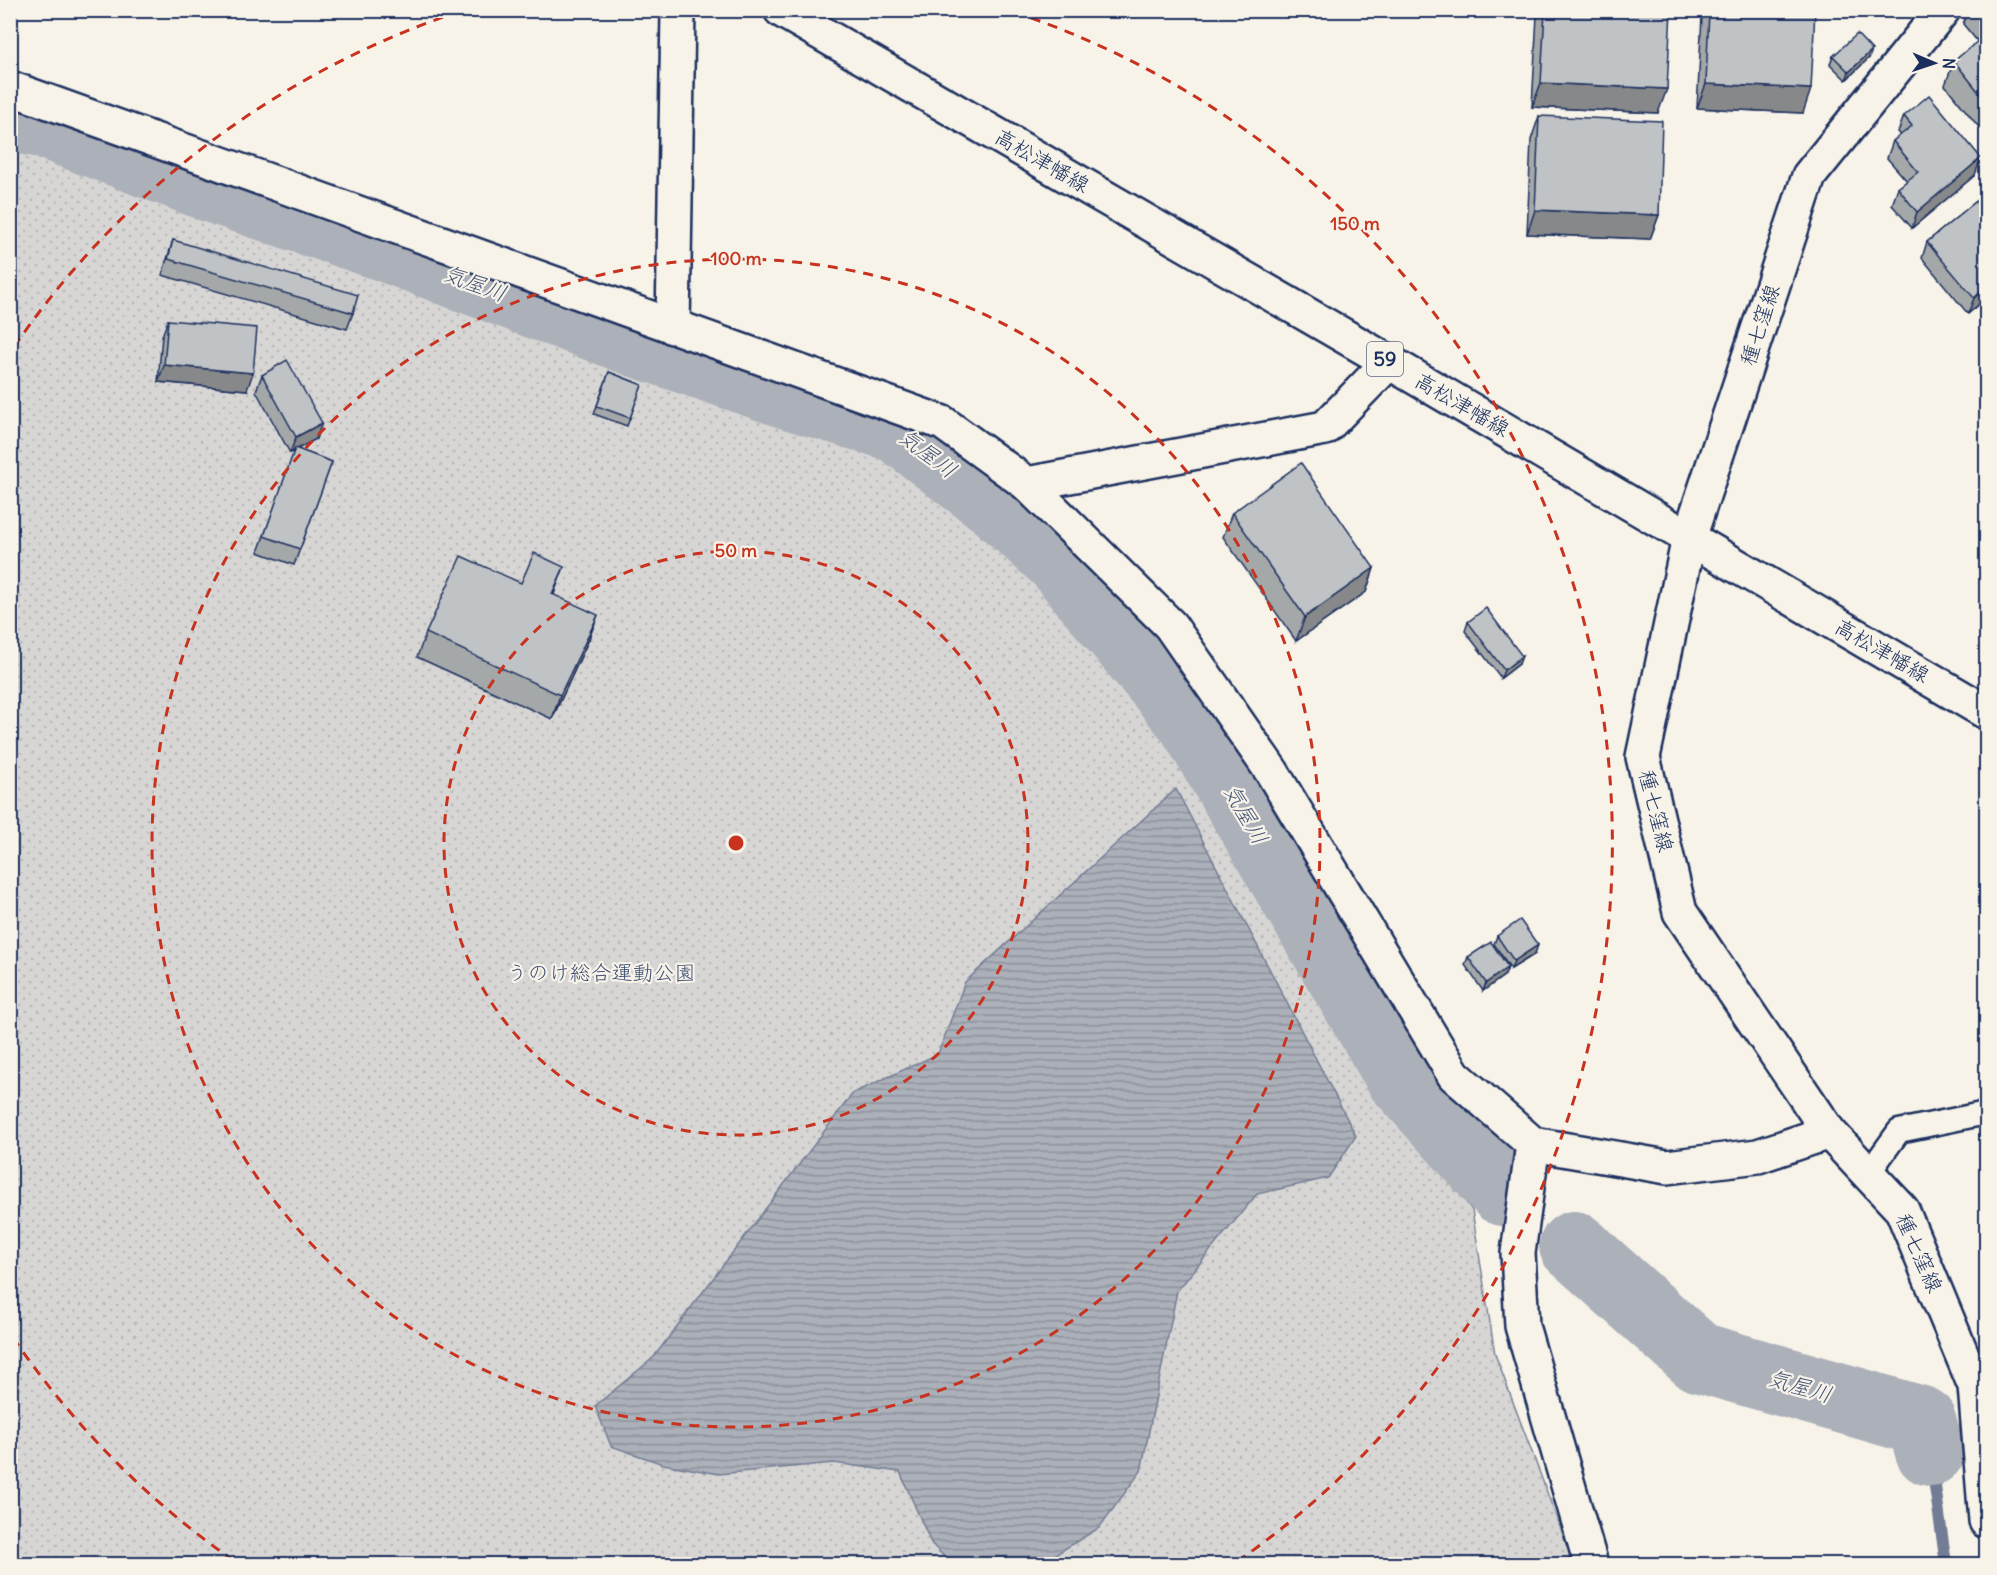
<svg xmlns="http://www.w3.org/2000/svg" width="1997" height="1575" font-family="Delius,'Klee One',sans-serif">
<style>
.park{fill:url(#park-dots);stroke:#798299;stroke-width:1.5}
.water{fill:url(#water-rules);stroke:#727c95;stroke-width:1.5}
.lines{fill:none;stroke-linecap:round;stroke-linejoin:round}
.stream{stroke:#727c95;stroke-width:12}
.river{stroke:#acb0b9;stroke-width:70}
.lane-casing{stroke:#1b2f5e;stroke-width:27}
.street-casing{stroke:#1b2f5e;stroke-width:38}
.secondary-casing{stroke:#1b2f5e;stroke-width:38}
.primary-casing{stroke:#1b2f5e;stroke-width:38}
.lane{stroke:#f7f3e8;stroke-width:22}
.street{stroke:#f7f3e8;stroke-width:33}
.secondary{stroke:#f7f3e8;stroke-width:33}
.primary{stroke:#f7f3e8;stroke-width:33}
.wall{fill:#a5a8a9;stroke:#1b2f5e;stroke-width:1.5}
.shaded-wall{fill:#86888a;stroke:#1b2f5e;stroke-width:1.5}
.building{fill:#c0c3c5;stroke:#1b2f5e;stroke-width:1.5}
.ring{fill:none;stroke:#c8321e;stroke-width:3;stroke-dasharray:10 8}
.labels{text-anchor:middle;stroke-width:4.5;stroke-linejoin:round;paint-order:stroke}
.shield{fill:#f7f3e8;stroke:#5d6a87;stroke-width:1.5}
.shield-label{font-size:20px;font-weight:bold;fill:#1b2f5e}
.street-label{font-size:21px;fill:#1b2f5e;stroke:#f7f3e8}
.park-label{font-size:21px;fill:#415076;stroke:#f7f3e8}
.water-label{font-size:22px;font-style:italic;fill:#465679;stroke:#f7f3e8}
.centre{fill:#c8321e;stroke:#f7f3e8;stroke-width:3}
.ring-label{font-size:18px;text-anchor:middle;font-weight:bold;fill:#c8321e;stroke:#f7f3e8;stroke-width:4.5;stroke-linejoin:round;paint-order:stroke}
</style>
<defs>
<pattern id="park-dots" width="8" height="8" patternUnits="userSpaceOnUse" patternTransform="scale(1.5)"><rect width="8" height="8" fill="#d7d6d4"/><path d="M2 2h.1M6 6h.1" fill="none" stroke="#b8b8b8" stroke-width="1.8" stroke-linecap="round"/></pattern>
<pattern id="water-rules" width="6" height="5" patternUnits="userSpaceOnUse" patternTransform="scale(1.5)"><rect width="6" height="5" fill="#acb0b9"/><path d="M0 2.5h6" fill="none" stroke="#8b909a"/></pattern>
</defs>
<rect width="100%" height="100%" fill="#f7f3e8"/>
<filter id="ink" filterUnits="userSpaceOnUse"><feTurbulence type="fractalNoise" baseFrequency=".0167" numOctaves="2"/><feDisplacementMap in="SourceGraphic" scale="12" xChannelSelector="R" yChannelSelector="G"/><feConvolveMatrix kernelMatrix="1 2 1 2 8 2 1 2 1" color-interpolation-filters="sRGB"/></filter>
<g filter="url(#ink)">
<path class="park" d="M11 145 27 149 633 361 775 410 886 444 1049 577 1144 692 1294 961 1472 1210 1495 1354 1574 1564H11Z"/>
<path class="water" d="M1176 789 1356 1136 1328 1178 1257 1194 1177 1291 1141 1471 1099 1528 1040 1564H951L931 1543 900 1472 834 1463 719 1474 663 1464 611 1446 595 1406 653 1358 853 1093 938 1054 965 982Z"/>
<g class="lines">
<path class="stream" d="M1930 1451 1946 1564"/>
<path class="river" d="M10 117 43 123 213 188 381 245 639 343 785 393 896 427 996 503 1059 560 1192 721 1401 1078 1503 1191
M1574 1246 1698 1357 1921 1421 1930 1451"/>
<defs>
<path id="lane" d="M1868 1174 1899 1131 1986 1113"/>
<path id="street" d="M673 327 678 10
M1027 484 1170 625 1272 772 1454 1075 1533 1144 1667 1167 1758 1156 1829 1132
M1027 484 1325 428 1389 362
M1533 1144 1518 1253 1522 1326 1591 1564"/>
<path id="secondary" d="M1943 10 1809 176 1689 538 1643 757 1680 912 1829 1132 1902 1210 1975 1386 1986 1521
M10 88 943 423 1027 484"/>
<path id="primary" d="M781 10 1389 362 1986 712"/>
</defs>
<use href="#lane" class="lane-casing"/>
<use href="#street" class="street-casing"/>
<use href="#secondary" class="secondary-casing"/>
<use href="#primary" class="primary-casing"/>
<use href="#lane" class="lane"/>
<use href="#street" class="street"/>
<use href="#secondary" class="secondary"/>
<use href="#primary" class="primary"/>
</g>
<path class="wall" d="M1539 10H1671L1658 113 1532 107 1537 15Z
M1704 10H1815L1803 113 1697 108 1702 16Z
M1968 10H1986V136L1945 85 1954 61 1978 42 1963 24Z
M1833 56 1869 58 1846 80 1830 64Z
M1539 116 1659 215 1650 239 1527 234 1531 140Z
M1904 116 1975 175 1912 228 1892 205 1898 188 1907 181 1887 158 1893 141 1901 135 1898 132Z
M1986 193V298L1968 314 1922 258 1927 242Z
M173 240 353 313 347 329 162 275Z
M168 320 247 390 158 382 162 336Z
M609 372 642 385 627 426 594 414Z
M262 375 316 439 297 449 332 462 294 565 258 552 295 451 290 453 256 391Z
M1232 513 1374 568 1366 592 1296 641 1223 537Z
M521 583 555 591 554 595 589 639 552 719 417 657 426 633Z
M1468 622 1519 664 1501 678 1465 631Z
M1497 936 1535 954 1511 969 1494 944Z
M1468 957 1508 967 1505 975 1483 991 1465 965Z"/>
<path class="shaded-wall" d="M1872 50 1869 58 1846 80 1849 72Z
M1541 83 1667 89 1658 113 1532 107Z
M1706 84 1811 89 1803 113 1697 108Z
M1981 158 1975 175 1912 228 1917 212Z
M1535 210 1659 215 1650 239 1527 234Z
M1986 287V298L1968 314 1974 298Z
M164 365 253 373 247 390 158 382Z
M322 423 316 439 290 453 296 437Z
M564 567 555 591 543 618 552 594Z
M1374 568 1366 592 1296 641 1305 617Z
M598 615 589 639 552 719 560 695Z
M1522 656 1519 664 1501 678 1504 670Z
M1538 945 1535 954 1511 969 1514 961Z
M1508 967 1505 975 1483 991 1486 983Z"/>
<path class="building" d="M1545 10H1671L1667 89 1541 83Z
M1709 10H1815L1811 89 1706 84Z
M1981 10H1986V18Z
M1857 34 1872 50 1849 72 1833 56Z
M1986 34V101L1954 61Z
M1929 95 1981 158 1917 212 1898 188 1918 172 1893 141 1912 126 1904 116Z
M1539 116 1662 121 1659 215 1535 210Z
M1986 193V287L1974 298 1927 242Z
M173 240 358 295 353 313 168 259Z
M168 320 257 328 253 373 164 365Z
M287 360 322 423 296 437 262 375Z
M609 372 642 385 630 418 597 406Z
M295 448 332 462 300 549 264 536Z
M1301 463 1374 568 1305 617 1232 513Z
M534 553 564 567 552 594 598 615 560 695 426 633 461 556 521 583Z
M1486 608 1522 656 1504 670 1468 622Z
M1520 920 1538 945 1514 961 1497 936Z
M1491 942 1508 967 1486 983 1468 957Z"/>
</g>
<g class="ring">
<circle cx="736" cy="843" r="292"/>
<circle cx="736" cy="843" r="584"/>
<path d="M234 1561A876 876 0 0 1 14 1339M14 347A876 876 0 0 1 458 12M1014 12A876 876 0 0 1 1238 1561"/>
</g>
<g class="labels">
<rect class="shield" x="1367" y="342" width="36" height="34" rx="4.5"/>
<g class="shield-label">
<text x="1385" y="366">59</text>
</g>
<g class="street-label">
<text transform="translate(1042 161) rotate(30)" y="7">高松津幡線</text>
<text transform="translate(1760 325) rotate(-72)" y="7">種七窪線</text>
<text transform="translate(1462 405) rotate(30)" y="7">高松津幡線</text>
<text transform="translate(1882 651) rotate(30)" y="7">高松津幡線</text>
<text transform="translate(1656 811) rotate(76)" y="7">種七窪線</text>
<text transform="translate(1919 1253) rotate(66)" y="7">種七窪線</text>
</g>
<g class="park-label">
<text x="601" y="980">うのけ総合運動公園</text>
</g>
<g class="water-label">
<text transform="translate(475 283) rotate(20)" y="8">気屋川</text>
<text transform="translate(928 453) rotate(37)" y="8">気屋川</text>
<text transform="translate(1246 814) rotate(60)" y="8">気屋川</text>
<text transform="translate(1800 1386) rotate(16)" y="8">気屋川</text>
</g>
</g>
<circle cx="736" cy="843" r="9" class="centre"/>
<g class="ring-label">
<text x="1355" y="230">150 m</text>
<text x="736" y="265">100 m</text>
<text x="736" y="557">50 m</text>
</g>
<rect width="1997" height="1575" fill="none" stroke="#f7f3e8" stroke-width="36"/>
<rect x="18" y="18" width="1961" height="1539" fill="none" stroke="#1b2f5e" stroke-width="2" filter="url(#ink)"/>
<g transform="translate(1934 63) rotate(92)" stroke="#f7f3e8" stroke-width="4.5" paint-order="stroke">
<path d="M0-4.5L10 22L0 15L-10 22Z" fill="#1b2f5e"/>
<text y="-9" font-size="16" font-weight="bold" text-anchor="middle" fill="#1b2f5e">N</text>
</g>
</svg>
